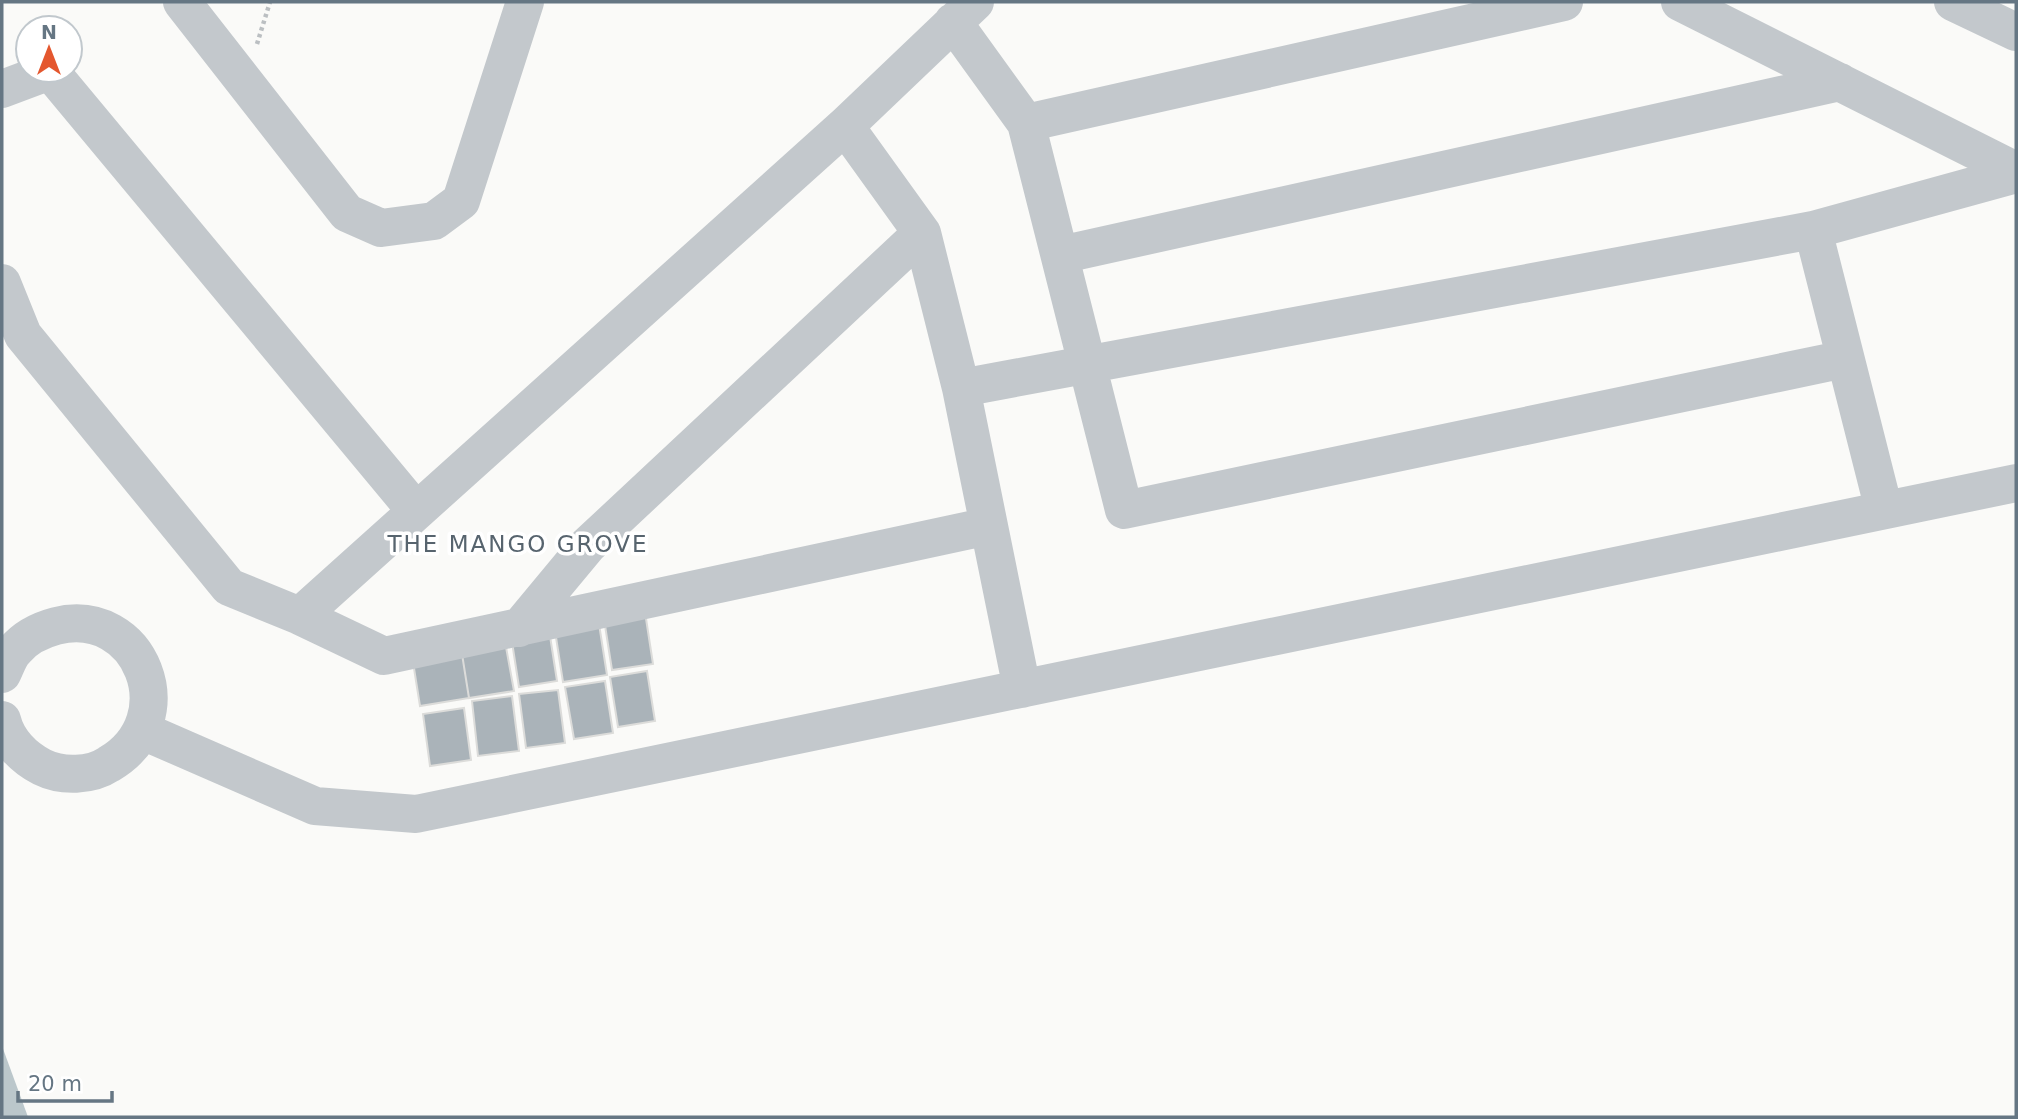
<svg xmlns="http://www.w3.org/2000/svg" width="2018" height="1119" font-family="'DejaVu Sans',sans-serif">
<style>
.water{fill:#bbc7cb}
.building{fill:#aab3b9;stroke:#dcdcda;stroke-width:2}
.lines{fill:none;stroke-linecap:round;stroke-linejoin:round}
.path{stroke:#bbbfc2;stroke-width:4.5;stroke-dasharray:3.5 3.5;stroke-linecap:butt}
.minor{stroke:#c3c8cc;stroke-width:38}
.labels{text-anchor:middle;stroke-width:7;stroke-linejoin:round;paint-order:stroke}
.neighbourhood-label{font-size:23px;letter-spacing:2px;fill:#57646e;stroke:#fff}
</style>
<rect width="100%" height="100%" fill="#fafaf8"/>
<path class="water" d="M2 1046 28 1117H2Z"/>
<path class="building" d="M645 612 653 664 612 670 604 619Z
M599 624 607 675 563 682 555 631Z
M550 636 557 681 519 687 512 642Z
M506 647 514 691 469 698 462 654Z
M462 654 469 698 420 706 413 662Z
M647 671 655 721 618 727 610 677Z
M605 681 613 733 574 739 565 687Z
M558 690 565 743 526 748 519 694Z
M512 696 519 751 478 756 472 701Z
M464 708 471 760 430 766 423 714Z"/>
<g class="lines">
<path class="path" d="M257 44 270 2"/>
<path class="minor" d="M182 2 347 213 381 228 434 221 461 201 525 2
M1680 2 2016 171
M1953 2 2016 32
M953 22 1026 123 1124 510 1845 359
M2 89 50 71 416 511
M1026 123 1564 2
M845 126 922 233 961 388 1022 689
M1813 230 2016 174
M1060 255 1840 82
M2 283 23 335 229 587 300 616 384 656 989 526
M961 388 1813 230 1884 510
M300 616 845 126 975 2
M519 628 588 545 922 233
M2 674C6 666 9 656 15 650 25 638 41 630 56 626 141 605 186 719 109 764 91 776 62 777 42 767 24 758 7 741 2 720
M143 731 315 806 416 814 2016 483"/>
</g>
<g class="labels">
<g class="neighbourhood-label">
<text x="518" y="552">THE MANGO GROVE</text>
</g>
</g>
<rect width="2018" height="1119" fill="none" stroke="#657683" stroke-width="7"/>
<g transform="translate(49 49)"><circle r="33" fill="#ffffff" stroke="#c1c8cd" stroke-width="2"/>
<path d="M0-5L12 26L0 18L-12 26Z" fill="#e4572e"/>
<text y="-10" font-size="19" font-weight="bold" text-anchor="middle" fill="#657683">N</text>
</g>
<path d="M18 1091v10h94v-10" fill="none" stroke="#657683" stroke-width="3.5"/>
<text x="28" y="1091" font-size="21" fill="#657683" stroke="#ffffff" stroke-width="5" paint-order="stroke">20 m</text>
</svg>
